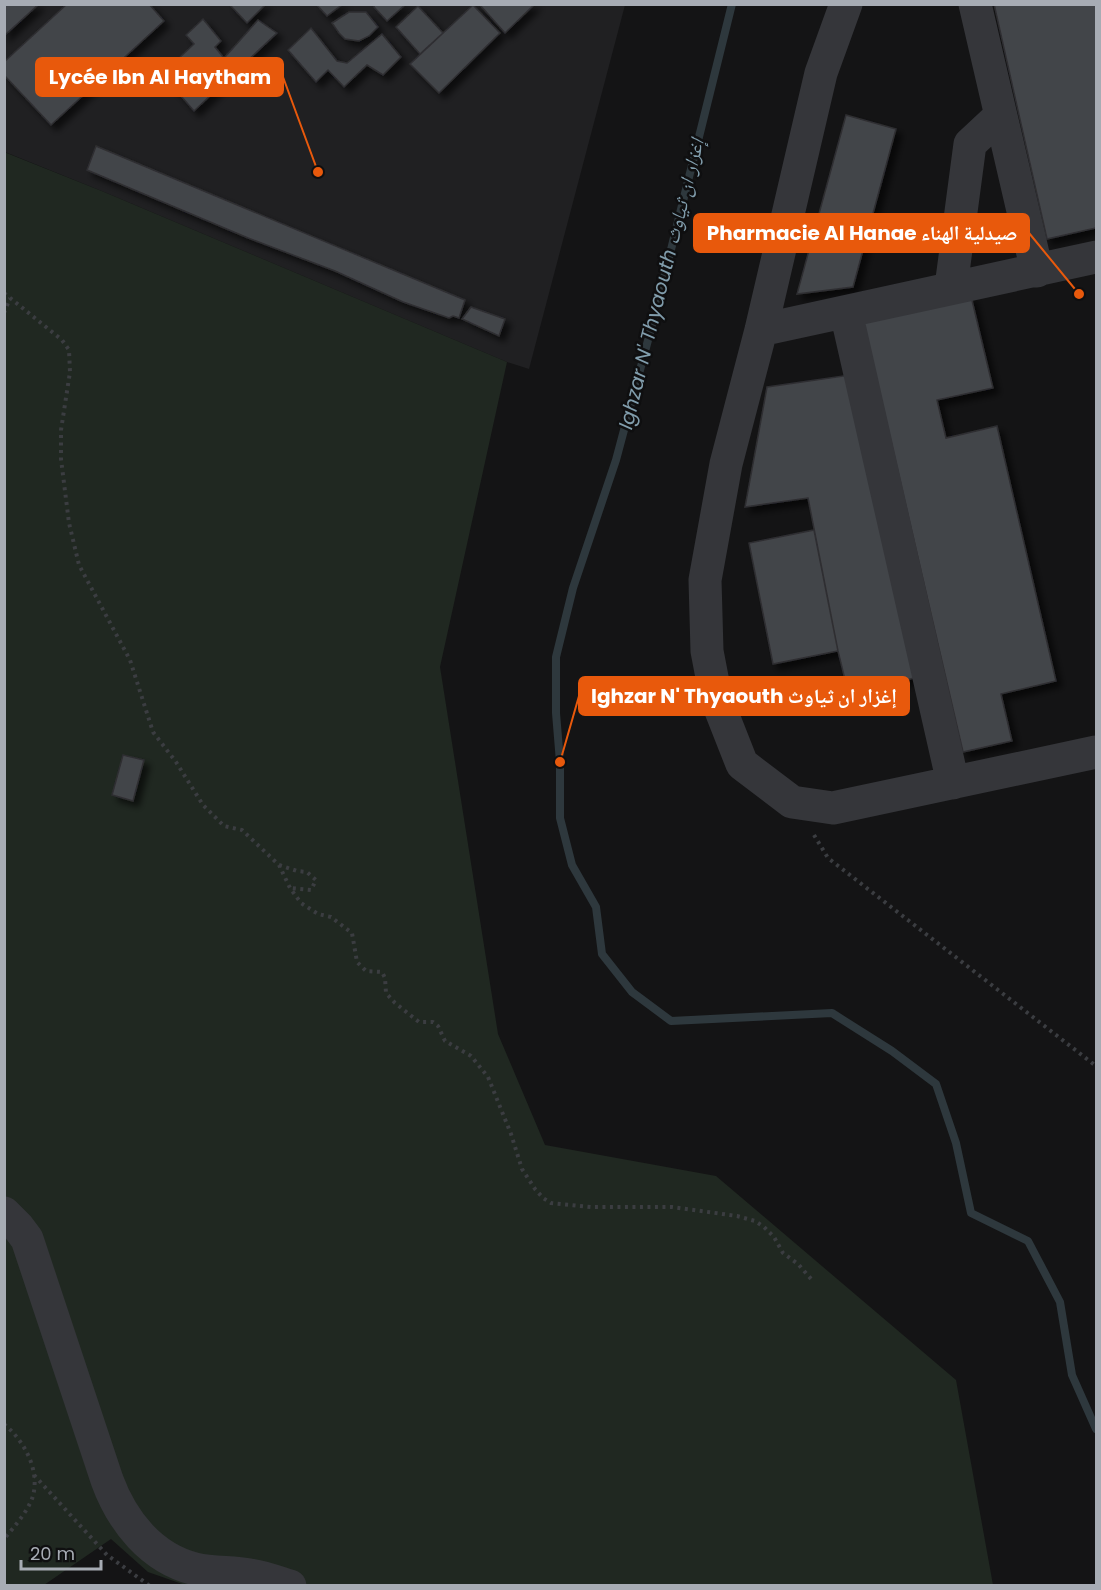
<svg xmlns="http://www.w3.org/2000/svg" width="1101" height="1590" font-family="Poppins,'Noto Naskh Arabic',sans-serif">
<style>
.built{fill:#202022}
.green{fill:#202821}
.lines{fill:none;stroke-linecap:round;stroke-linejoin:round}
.stream{stroke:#2e383d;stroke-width:8}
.building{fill:#434448;stroke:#2e2e31;stroke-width:1.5;filter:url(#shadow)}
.path{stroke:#3b3d41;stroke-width:4;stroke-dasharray:3 4.5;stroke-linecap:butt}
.minor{stroke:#35363a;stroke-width:33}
.labels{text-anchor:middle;stroke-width:5;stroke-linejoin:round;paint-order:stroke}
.water-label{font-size:20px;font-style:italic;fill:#819dac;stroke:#0f0f10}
.leader{fill:none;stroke:#e8590c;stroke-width:2}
.callout-dot{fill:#e8590c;stroke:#0f0f10;stroke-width:2}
.callout{fill:#e8590c;stroke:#e8590c;stroke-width:2}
.callout-label{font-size:20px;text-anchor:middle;font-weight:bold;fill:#fff}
</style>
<defs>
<filter id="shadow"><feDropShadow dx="5.5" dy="5.5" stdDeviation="3" flood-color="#0009"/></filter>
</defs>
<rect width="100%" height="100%" fill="#141415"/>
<path class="built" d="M4 5H625L529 369 507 362 104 192 5 152Z"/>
<path class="green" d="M4 152 104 192 507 362 440 667 498 1034 545 1145 716 1176 956 1380 993 1585 188 1586 148 1572 111 1539 44 1585H5Z"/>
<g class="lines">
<path class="stream" d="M732 4 655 314 616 460 573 588 556 657V713L560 762V818L572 865 596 907 602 954 632 992 671 1021 832 1013 892 1051 936 1084 956 1143 971 1213 1028 1241 1060 1302 1072 1375 1096 1429"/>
</g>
<path class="building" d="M4 4H39L4 36Z
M67 4H149L164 21 51 125 4 75V62Z
M229 4H266L247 23Z
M316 4H343L327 16Z
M375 4H406L387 21 374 7Z
M479 4H535L505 33Z
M994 4H1096V228L1047 239Z
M473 5 500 33 439 93 410 64Z
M418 6 443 33 420 54 396 27Z
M349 12H366L378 27 369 36 359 41 345 39 339 33 332 23Z
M203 19 221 41 215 47 224 58 258 20 277 33 194 111 162 74 194 44 186 35Z
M311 28 337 61 347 63 382 34 401 57 383 75 367 65 344 87 328 70 316 82 288 50Z
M846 115 896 129 853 287 797 294Z
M96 146 465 300 459 318 453 316 449 318 403 302 335 271 248 238 87 170Z
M971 296 993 388 937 400 946 438 997 426 1056 681 1001 694 1012 741 963 752 863 321Z
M471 307 505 319 499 336 462 319Z
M850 375 914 678 849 696 838 651 808 498 745 507 767 387Z
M814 530 838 651 773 664 749 543Z
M123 755 144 760 133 801 112 795Z"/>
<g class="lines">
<path class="path" d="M4 293 62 340 69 350 70 372 61 430V459L69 523 79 565 130 660 153 732 176 762 203 805 224 826 242 830 279 865 290 888 301 903 318 914 331 917 352 933 357 962 366 971 382 972 385 978 386 993 395 1003 419 1022H433L438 1026 445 1041 471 1056 488 1077 511 1134 522 1169 535 1189 543 1198 551 1203 591 1207H672L737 1216 755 1221 764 1227 774 1237 783 1253 798 1264 812 1280
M4 313 10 298
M814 835 828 858 1096 1066
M279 865 297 871 307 872 316 880 311 890 291 888
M4 1424C23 1440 38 1466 34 1491 32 1507 14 1527 4 1539
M34 1475 107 1555 150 1586"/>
<path class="minor" d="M846 4 821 73 761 330 726 464 705 580 707 651 716 698 742 764 792 802 833 808 1096 752
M975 4 1037 271
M951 287 970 144 1000 116
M846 312 953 783
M761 330 1096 257
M4 1213 18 1227 27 1239 107 1480C122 1521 151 1558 195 1569 212 1573 232 1572 250 1575 264 1577 277 1582 290 1586"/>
</g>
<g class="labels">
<g class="water-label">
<text transform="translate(661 284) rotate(-76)" y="7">Ighzar N' Thyaouth إغزار ان ثياوث</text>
</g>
</g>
<path class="leader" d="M318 172L283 77M1079 294L1029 233M560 762L579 696"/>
<g class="callout-dot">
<circle cx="318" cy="172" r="6"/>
<circle cx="1079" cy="294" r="6"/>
<circle cx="560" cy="762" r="6"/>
</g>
<g class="callout">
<rect x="36" y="58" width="247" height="38" rx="6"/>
<rect x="694" y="214" width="335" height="38" rx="6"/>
<rect x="579" y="677" width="330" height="38" rx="6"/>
</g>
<g class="callout-label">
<text x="160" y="84">Lycée Ibn Al Haytham</text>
<text x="862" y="240">Pharmacie Al Hanae صيدلية الهناء</text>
<text x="744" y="703">Ighzar N' Thyaouth إغزار ان ثياوث</text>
</g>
<rect width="1101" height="1590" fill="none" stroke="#a7acb4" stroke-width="12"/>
<path d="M21 1560v9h80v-9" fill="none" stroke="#a7acb4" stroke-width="3"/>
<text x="30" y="1560" font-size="18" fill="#a7acb4" stroke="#0f0f10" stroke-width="4.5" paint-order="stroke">20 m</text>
</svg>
